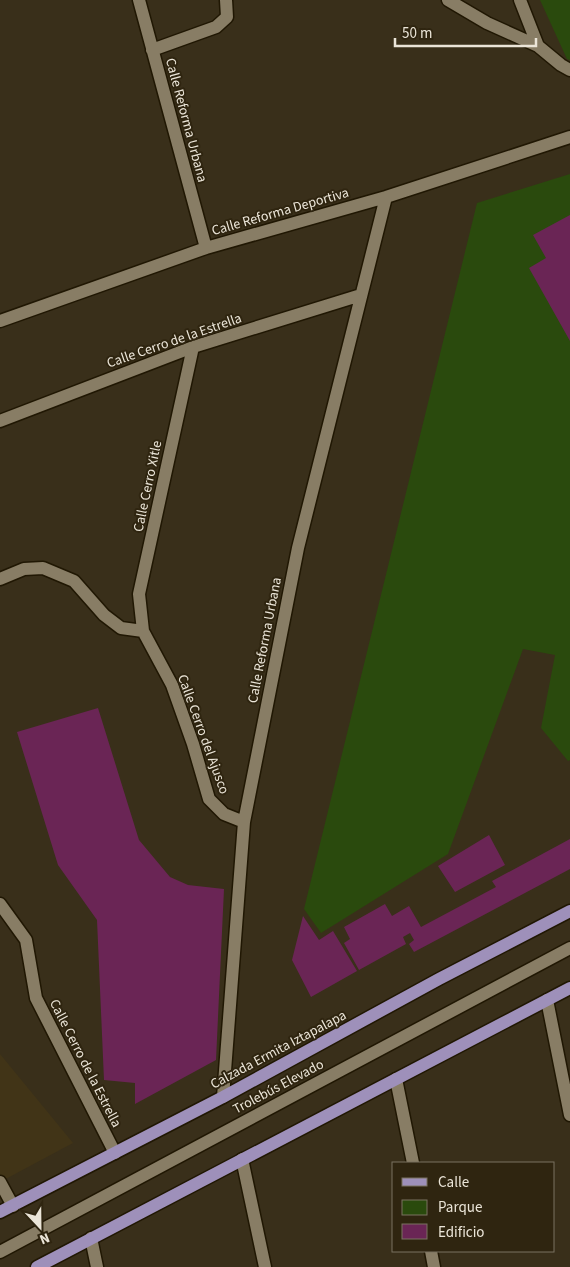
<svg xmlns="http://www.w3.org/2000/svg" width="570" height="1267" font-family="'Source Sans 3',sans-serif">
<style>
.built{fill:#413417}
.green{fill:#2a4a0d}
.building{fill:#6a2555}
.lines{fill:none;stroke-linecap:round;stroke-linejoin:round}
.minor-casing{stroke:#201703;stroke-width:15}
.major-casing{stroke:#201703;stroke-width:15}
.minor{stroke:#887d65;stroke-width:12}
.major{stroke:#9e90ba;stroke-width:12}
.labels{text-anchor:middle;stroke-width:4;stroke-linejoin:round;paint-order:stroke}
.street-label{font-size:14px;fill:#ebe5d8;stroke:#2f2510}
</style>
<rect width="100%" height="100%" fill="#392f1a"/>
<path class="built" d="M0 1054 73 1143 0 1182Z"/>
<path class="green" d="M540 0H570V60L567 59Z
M570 174V760L568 761 541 728 555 655 523 649 448 854 321 933 304 909 477 203Z"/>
<path class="building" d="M570 215V341L529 268 546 258 533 235Z
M98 708 139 840 170 877 188 885 224 889 216 1060 135 1104V1083L104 1080 97 920 58 865 17 732Z
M489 835 505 865 455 892 438 866Z
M570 839V869L414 952 409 944 414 940 410 933 403 937 406 944 359 970 344 943 350 939 344 927 385 904 392 916 409 906 421 927 496 887 492 881Z
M303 916 319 940 333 931 357 971 311 997 292 960Z"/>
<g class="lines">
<defs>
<path id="minor" d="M139 0 206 248
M448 0 487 23 538 46 561 65 570 70
M520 0 538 46
M152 50 216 27 227 17 226 0
M0 321 206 248 386 197 570 137
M0 421 193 347 361 295
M0 579 24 569 43 568 74 581 104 615 121 628 143 631 172 685 193 744 209 799 224 814 244 822
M143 631 139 594 193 347
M0 904 26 940 36 998 115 1153
M547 1000 570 1115
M396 1079 413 1163
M223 1097 244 822 298 548 386 197
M242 1159 265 1267
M0 1182 13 1206
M91 1238 97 1267
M431 1251 434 1267
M0 1252 570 948"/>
<path id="major" d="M0 1212 223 1097 439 979 570 911
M37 1267 570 988"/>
</defs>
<use href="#minor" class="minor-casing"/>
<use href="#major" class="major-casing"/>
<use href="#minor" class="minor"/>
<use href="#major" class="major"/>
</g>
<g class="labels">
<g class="street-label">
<text transform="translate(187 120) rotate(75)" y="5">Calle Reforma Urbana</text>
<text transform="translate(280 211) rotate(-16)" y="5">Calle Reforma Deportiva</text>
<text transform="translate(174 340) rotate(-19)" y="5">Calle Cerro de la Estrella</text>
<text transform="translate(147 486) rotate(-78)" y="5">Calle Cerro Xitle</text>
<text transform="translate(264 640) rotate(-79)" y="5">Calle Reforma Urbana</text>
<text transform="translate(204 734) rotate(70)" y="5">Calle Cerro del Ajusco</text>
<text transform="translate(278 1049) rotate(-28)" y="5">Calzada Ermita Iztapalapa</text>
<text transform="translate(86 1063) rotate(63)" y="5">Calle Cerro de la Estrella</text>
<text transform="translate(278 1086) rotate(-28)" y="5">Trolebús Elevado</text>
</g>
</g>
<rect x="392" y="1162" width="162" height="90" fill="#2f2510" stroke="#7a7260"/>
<rect x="402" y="1178" width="25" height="8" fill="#9e90ba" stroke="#7a7260"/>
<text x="438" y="1187" font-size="15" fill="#ebe5d8">Calle</text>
<rect x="402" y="1200" width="25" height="15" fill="#2a4a0d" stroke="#7a7260"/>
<text x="438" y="1212" font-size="15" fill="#ebe5d8">Parque</text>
<rect x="402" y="1224" width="25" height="15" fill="#6a2555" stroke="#7a7260"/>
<text x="438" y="1237" font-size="15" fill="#ebe5d8">Edificio</text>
<g transform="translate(40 1227) rotate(158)" stroke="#2f2510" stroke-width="4" paint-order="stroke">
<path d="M0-4L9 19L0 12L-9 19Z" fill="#ebe5d8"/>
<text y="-8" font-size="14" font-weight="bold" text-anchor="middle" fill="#ebe5d8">N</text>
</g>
<path d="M395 38v8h141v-8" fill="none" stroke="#ebe5d8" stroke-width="2.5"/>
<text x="402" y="38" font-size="15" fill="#ebe5d8" stroke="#2f2510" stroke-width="4" paint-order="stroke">50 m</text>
</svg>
